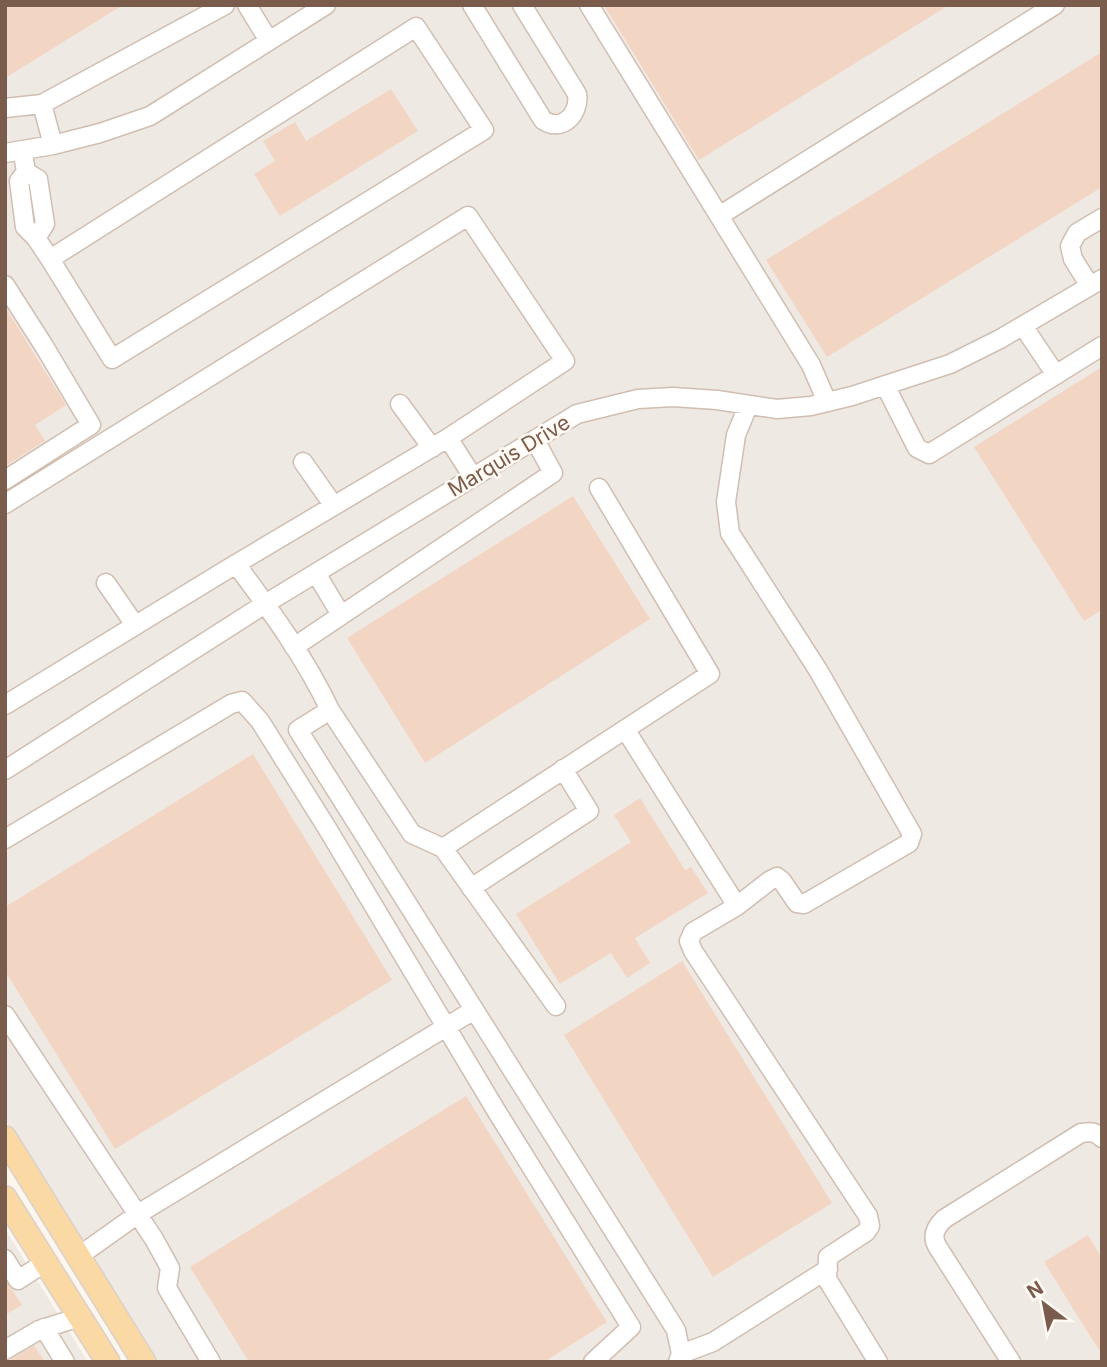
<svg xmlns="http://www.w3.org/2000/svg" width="1107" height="1367" font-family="Inter,sans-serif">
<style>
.industrial{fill:#efe9e4}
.building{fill:#f3d5c3}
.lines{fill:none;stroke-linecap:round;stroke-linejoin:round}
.minor-casing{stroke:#d1beb0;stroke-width:21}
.major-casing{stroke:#dad1cd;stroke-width:26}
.minor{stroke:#fff;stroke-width:18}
.major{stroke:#fbd9a5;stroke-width:23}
.labels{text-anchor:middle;stroke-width:5;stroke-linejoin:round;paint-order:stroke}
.street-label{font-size:21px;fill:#7a5c4d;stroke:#fffaf3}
</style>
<rect width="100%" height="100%" fill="#fdf6ec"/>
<path class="industrial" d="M5 5H1102V1362H155L5 1119Z
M5 1229 88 1362H5Z"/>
<path class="building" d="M5 5H123L5 78Z
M604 5H949L699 160Z
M1102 52V187L827 357 766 260Z
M391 89 418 131 280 216 254 174 275 161 263 141 295 122 306 141Z
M5 307 66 405 35 425 45 441 5 466Z
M1102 367V610L1084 621 974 447Z
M573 496 650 619 425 763 347 638Z
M253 754 392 980 115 1149 5 971V907Z
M640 798 685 870 691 867 708 893 635 938 650 963 627 978 611 953 560 984 516 914 631 842 614 815Z
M682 961 832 1203 713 1277 564 1035Z
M466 1096 607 1322 544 1362H249L190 1267Z
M1088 1235 1102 1258V1355L1044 1262Z
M5 1279 22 1305 5 1315Z
M34 1345 45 1362H7Z"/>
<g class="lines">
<defs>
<path id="minor" d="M247 5 269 41
M472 5 543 120C562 133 580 114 577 94L522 5
M589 5 811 365 827 402
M42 104 53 145
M5 108 42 104 225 5
M5 153 53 145 100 133 150 116 326 5
M24 160 26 172 38 179 45 224 36 238
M26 172 19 181 25 227 36 238 50 259 112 359 484 130 416 27 50 259
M719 216 1055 5
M5 285 44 346 91 425 5 480
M1090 286 1073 259 1070 246 1077 233 1102 218
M1023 326 1056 375
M885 385 917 448 929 454 1102 346
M400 404 432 448
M748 406 736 435 726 502 730 533 818 670 912 834 909 843 804 904 797 903 782 881 777 877 769 881 737 906 693 932 689 941 693 951 868 1216 870 1226 866 1232 828 1257 827 1279 878 1362
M303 462 334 506
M5 504 468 216 565 361 448 438
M236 564 448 438 473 477
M316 573 341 615
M106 583 135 625
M294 647 553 473 535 440
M5 705 236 564C270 610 305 657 330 710L298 730 676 1330 681 1354 678 1362
M330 710 412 834 443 848 710 674 599 488
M625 729 737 906
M5 770 265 604 577 414 638 399 673 397 717 400 777 409 811 406 852 396 950 364 1000 339 1102 279
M5 839 231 704 242 701 260 721 327 828 497 1112 631 1327 593 1362
M443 848 556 1006
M471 888 589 811 563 769
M5 1015 154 1239 170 1268 167 1288 211 1362
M79 1256 138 1214 474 1010
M5 1259 18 1280 46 1262
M44 1328 65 1362
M5 1350 39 1330 80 1317
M681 1354 713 1342 828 1269
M1011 1362 937 1246C931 1235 936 1227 944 1219L1081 1133C1090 1132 1095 1131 1102 1138"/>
<path id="major" d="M5 1138 144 1362
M5 1198 108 1362"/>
</defs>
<use href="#minor" class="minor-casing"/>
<use href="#major" class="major-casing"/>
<use href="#minor" class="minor"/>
<use href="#major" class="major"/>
</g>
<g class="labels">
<g class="street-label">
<text transform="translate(509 456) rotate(-31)" y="7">Marquis Drive</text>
</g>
</g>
<rect width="1107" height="1367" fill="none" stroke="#7a5c4d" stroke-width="14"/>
<g transform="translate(1044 1304) rotate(328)" stroke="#fffaf3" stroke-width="5" paint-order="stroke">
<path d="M0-5L12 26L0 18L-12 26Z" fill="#7a5c4d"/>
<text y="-10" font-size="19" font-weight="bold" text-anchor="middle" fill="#7a5c4d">N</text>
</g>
</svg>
